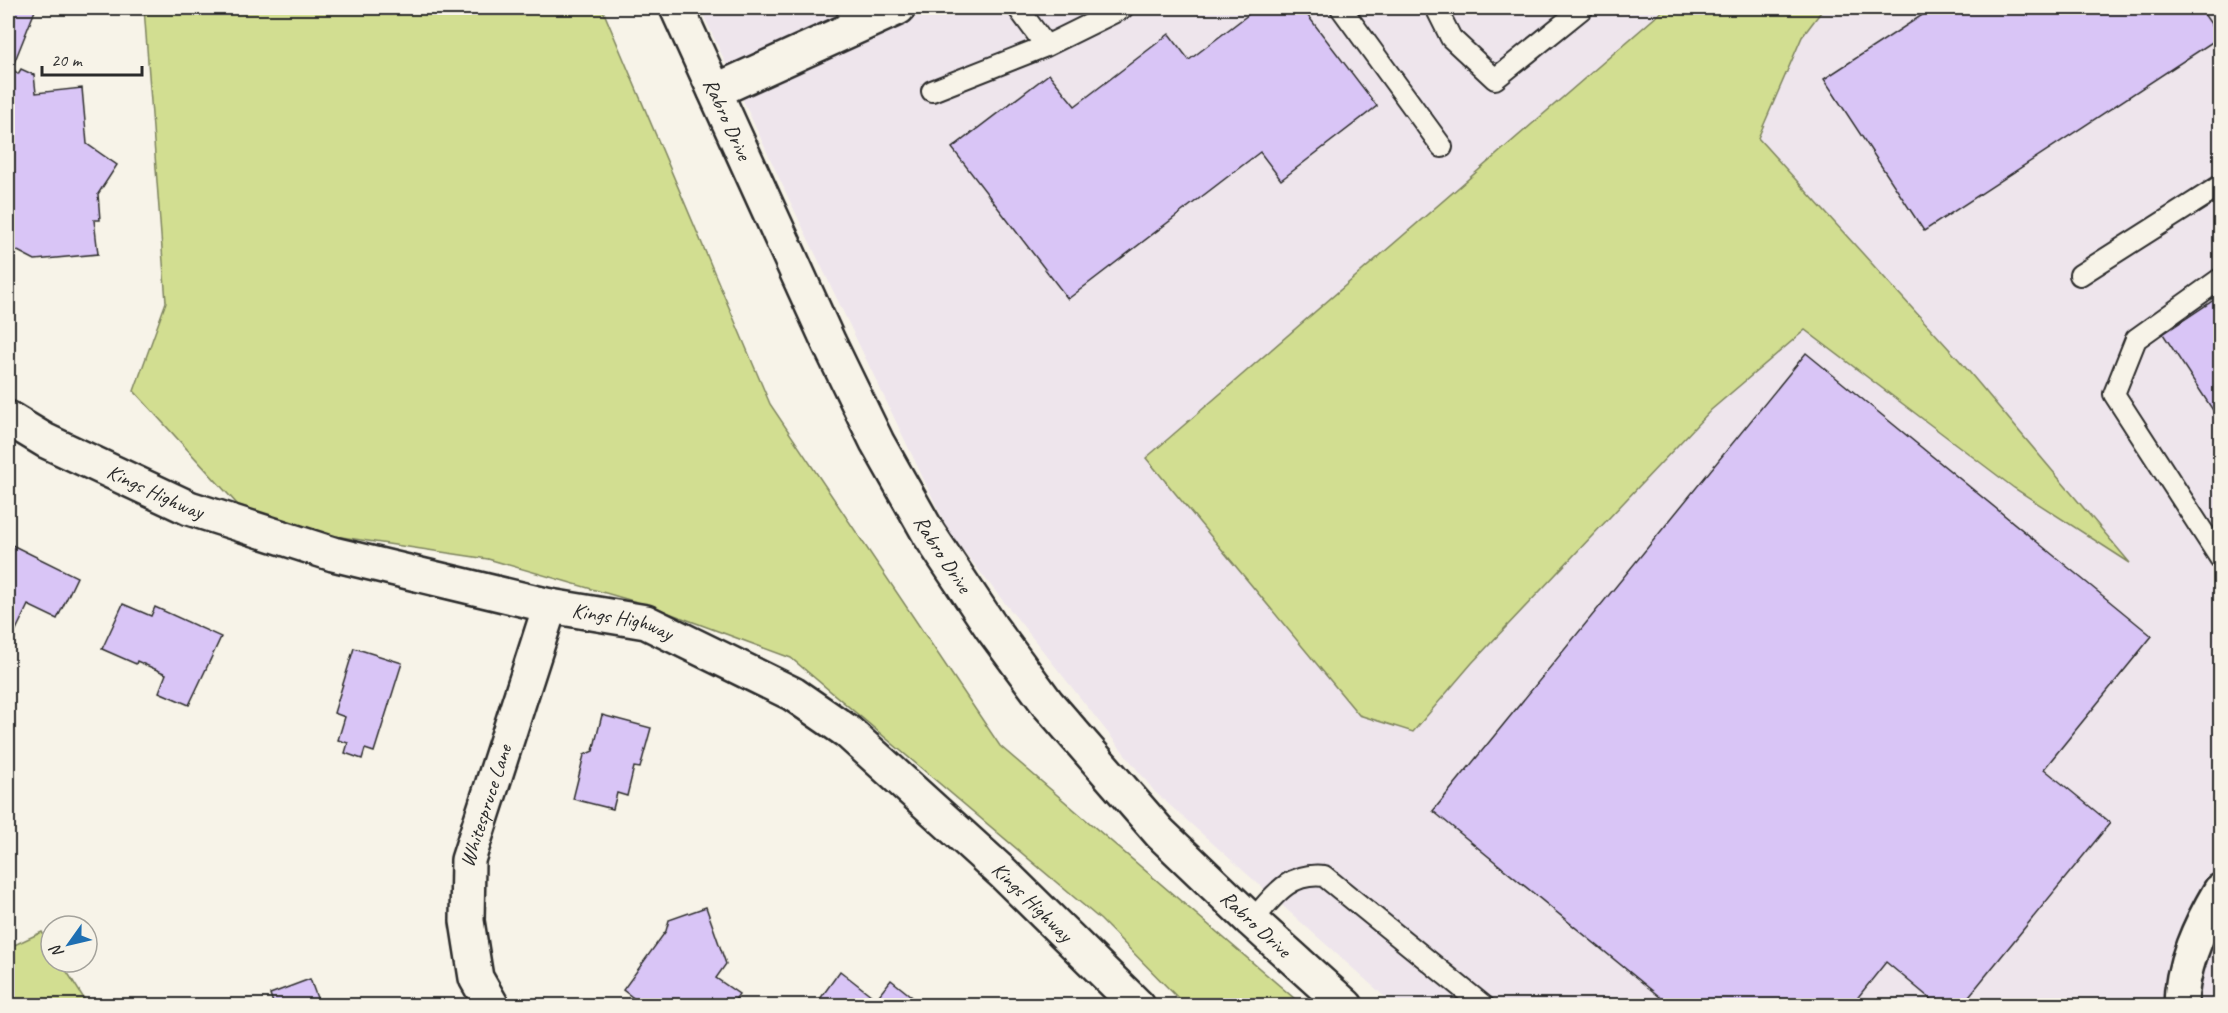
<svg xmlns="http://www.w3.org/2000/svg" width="2228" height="1013" font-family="Caveat,sans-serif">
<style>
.built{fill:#eee5ec}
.green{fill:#d2de91;stroke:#7e845e;stroke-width:1.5}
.building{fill:#d9c5f6;stroke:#2b2b2b;stroke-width:1.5}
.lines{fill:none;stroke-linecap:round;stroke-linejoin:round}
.lane-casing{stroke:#2b2b2b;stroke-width:24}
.street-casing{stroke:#2b2b2b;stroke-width:38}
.secondary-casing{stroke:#2b2b2b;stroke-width:38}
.lane{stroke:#f7f3e8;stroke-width:20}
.street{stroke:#f7f3e8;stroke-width:33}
.secondary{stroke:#f7f3e8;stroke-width:33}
.labels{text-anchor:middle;stroke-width:4.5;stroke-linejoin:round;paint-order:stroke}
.street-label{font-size:21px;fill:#2b2b2b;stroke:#f7f3e8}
</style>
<rect width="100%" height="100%" fill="#f7f3e8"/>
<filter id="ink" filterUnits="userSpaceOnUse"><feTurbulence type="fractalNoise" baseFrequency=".0167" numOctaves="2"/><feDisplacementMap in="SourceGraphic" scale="12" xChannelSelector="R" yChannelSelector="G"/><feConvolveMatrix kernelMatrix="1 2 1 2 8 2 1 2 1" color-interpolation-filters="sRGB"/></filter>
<g filter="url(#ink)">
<path class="built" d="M700 8H2220V1005H1394L1155 792 950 534 788 197Z"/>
<path class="green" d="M144 8H602L770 404 1000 746 1302 1005H1185L1101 920 791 658 647 605 488 559 328 535 238 505 134 391 166 302Z
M1666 8H1824L1802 37 1758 138 1960 361 2130 563 2014 488 1805 330 1711 410 1472 663 1413 732 1359 715 1146 458Z
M42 932 51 947V962H61L88 1005H8V948Z"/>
<path class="building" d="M8 8H36L12 68 18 74 21 69 34 75 36 93 82 88 87 144 117 165 98 194 100 220H94L98 254 35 260 8 246Z
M1257 8H1302L1377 106 1281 180 1260 152 1068 299 952 148 1049 74 1075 106 1169 34 1189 60Z
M1933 8H2200L2220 37 1924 231 1824 79Z
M2220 296V421L2163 334Z
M1806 353 2152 636 2044 769 2110 823 1961 1006H1939L1886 962 1851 1006H1671L1433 811Z
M8 543 77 577 57 619 28 605 16 630 8 626Z
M123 604 151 616 155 607 221 637 189 705 159 692 166 674 137 661 136 664 102 649Z
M354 648 402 663 374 752 365 749 362 759 345 753 348 743 338 740 345 717 334 713Z
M602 715 651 728 640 768 634 767 627 796 617 793 613 809 573 799 584 755 593 751Z
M706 907 726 964 716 978 739 994 731 1006H644L623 990 666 931 669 920Z
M840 971 876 999 891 980 921 1004 815 1006Z
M310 979 320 1006H274L270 994Z"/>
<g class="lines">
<defs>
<path id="lane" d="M846 8 859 25
M1018 8 1046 46 1123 8
M1341 8 1442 147
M1436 8 1451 38 1495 79 1583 8
M932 91 1046 46
M2080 275 2220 186
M2220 279 2136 339 2114 394 2220 558
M1252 921C1273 897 1288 872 1324 876L1484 1006"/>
<g id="street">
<path d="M715 91 898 8"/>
<path id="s1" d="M8 418 46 441 189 508 333 554 550 606 646 622 793 694 848 732 1003 873 1138 1006"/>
<path id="s2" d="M492 1006 476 978 467 921 468 860 550 606"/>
<path d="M2181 1006C2181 965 2200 925 2220 891"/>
</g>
<g id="secondary">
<path id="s3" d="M677 8 829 343 877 442 929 534 991 627 1047 703 1160 833 1252 921 1346 1006"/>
</g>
</defs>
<use href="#lane" class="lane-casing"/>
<use href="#street" class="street-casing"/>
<use href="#secondary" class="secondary-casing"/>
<use href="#lane" class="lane"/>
<use href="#street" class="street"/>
<use href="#secondary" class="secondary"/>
</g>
</g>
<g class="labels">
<g class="street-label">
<text dy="7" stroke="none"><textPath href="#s3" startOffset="122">Rabro Drive</textPath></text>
<text dy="7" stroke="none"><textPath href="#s1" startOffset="165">Kings Highway</textPath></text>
<text dy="7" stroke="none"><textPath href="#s3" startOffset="608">Rabro Drive</textPath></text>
<text dy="7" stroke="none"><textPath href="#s1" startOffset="651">Kings Highway</textPath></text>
<text dy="7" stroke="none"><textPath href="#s2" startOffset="208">Whitespruce Lane</textPath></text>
<text dy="7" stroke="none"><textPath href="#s1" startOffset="1155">Kings Highway</textPath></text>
<text dy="7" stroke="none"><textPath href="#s3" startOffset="1094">Rabro Drive</textPath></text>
</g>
</g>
<rect width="2228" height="1013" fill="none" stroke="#f7f3e8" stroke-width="30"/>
<rect x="15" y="15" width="2198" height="983" fill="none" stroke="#2b2b2b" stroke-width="2" filter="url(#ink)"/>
<g transform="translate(69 944) rotate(236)"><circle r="28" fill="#f7f3e8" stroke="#a5a39c" stroke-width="1.5"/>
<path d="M0-4.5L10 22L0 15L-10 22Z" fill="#1f6fb2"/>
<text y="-9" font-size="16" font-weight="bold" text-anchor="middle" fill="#2b2b2b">N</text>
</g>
<path d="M42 66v9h100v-9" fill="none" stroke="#2b2b2b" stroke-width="3"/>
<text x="51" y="66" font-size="18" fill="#2b2b2b" stroke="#f7f3e8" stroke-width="4.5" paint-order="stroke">20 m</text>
</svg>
